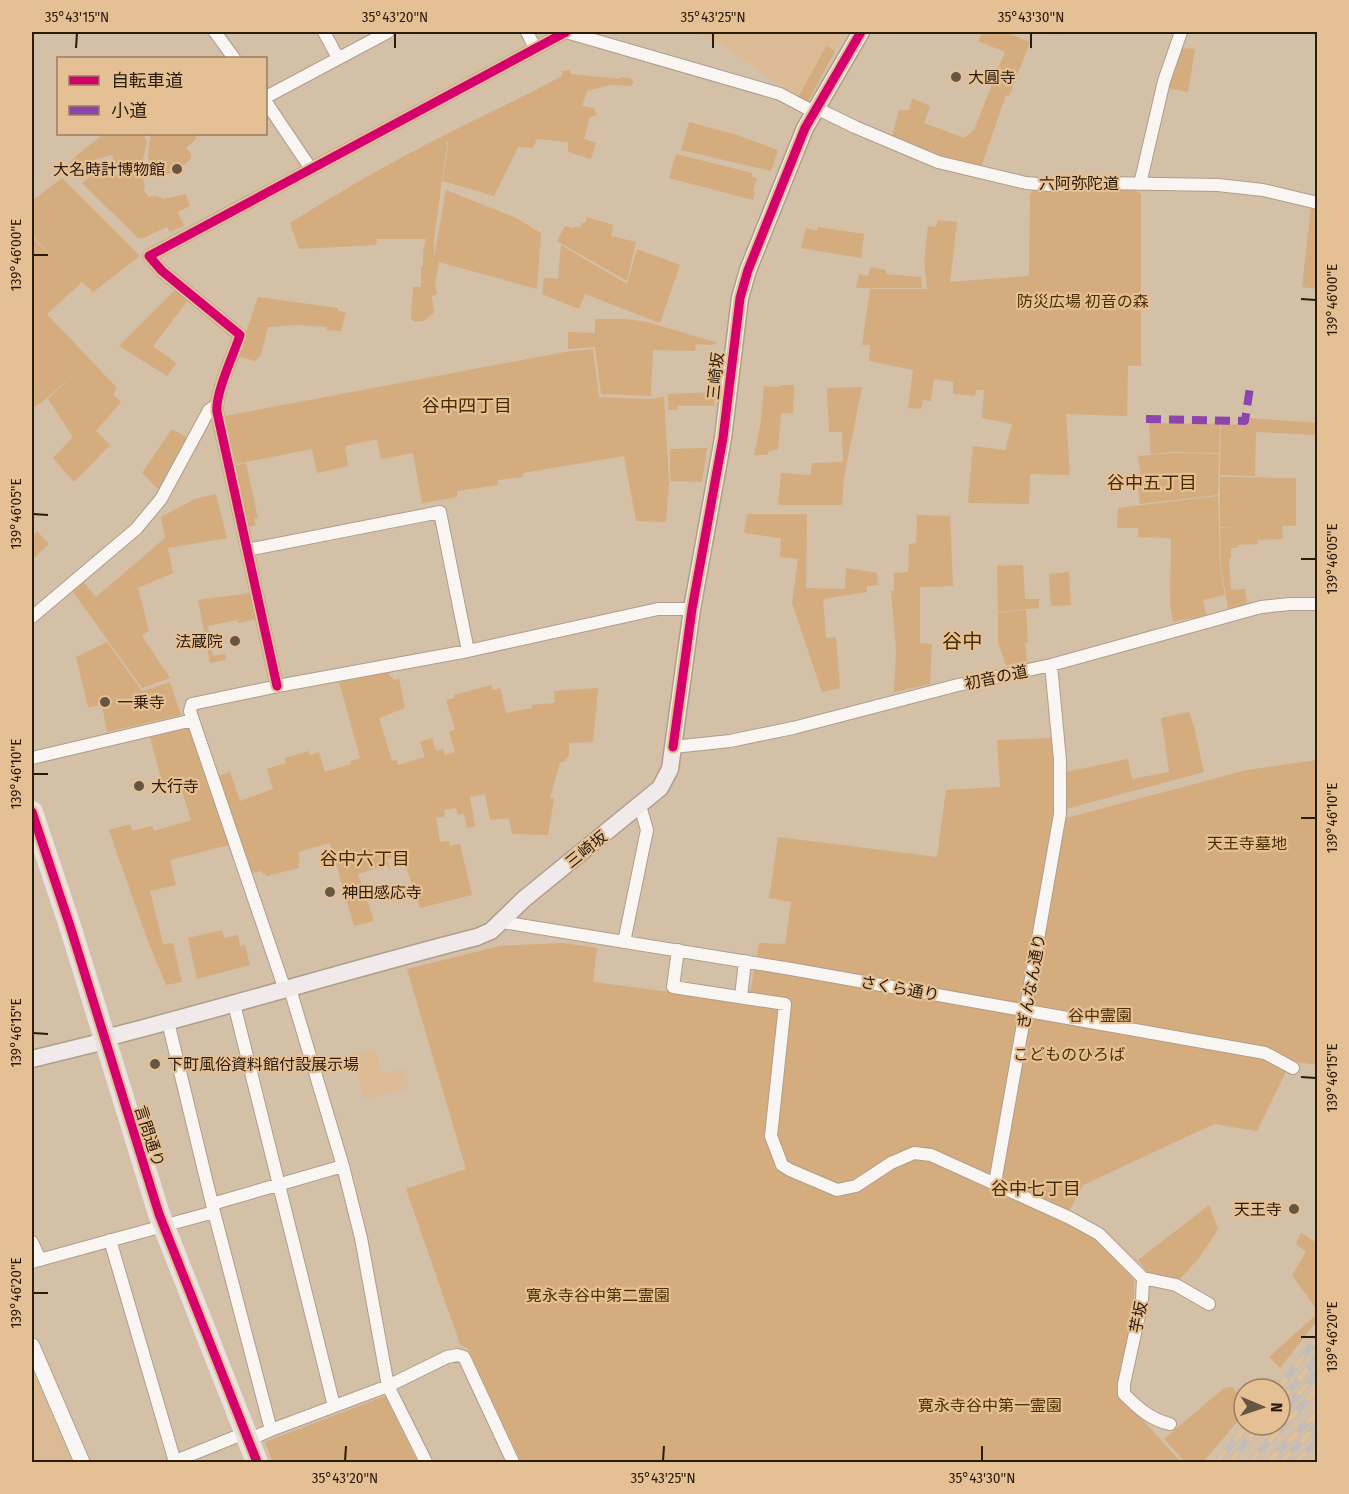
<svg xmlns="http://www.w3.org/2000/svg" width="1349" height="1494" font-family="'Fira Sans Condensed','Noto Sans JP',sans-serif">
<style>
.built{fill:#dbba94}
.green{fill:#d4ac7e}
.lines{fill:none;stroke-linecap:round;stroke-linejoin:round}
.minor-casing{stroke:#ae9e8b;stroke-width:14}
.tertiary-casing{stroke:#ae9e8b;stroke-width:17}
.secondary-casing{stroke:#ae9e8b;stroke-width:19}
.primary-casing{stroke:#ece2d7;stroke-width:22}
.minor{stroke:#f9f5f2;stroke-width:12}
.tertiary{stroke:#f9f5f2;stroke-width:15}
.secondary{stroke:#f0ebea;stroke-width:16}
.primary{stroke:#e8e0e3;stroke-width:20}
.rail-casing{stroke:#c4bdb7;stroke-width:7}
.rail{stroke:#e6c095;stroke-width:4.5;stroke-dasharray:14;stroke-linecap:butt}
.quiet{stroke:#8e44ad;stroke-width:8;stroke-dasharray:15 8;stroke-linecap:butt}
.cycleway-casing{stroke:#e6c095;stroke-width:13}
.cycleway{stroke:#d6006c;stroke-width:9}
.ticks{fill:none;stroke:#2a1c0b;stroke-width:2}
.poi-dot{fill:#665542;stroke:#e6c095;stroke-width:2}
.labels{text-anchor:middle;stroke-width:4.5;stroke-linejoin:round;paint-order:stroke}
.poi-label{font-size:16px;fill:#2a1c0b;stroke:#e6c095;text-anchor:start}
.street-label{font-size:16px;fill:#2a1c0b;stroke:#e6c095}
.park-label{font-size:16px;fill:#4e2f01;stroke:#e6c095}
.neighbourhood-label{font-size:18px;fill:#492b00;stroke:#e6c095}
.quarter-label{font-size:20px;fill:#492b00;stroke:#e6c095}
.neatline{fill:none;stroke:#2a1c0b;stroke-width:2}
.ticks-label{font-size:15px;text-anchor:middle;fill:#2a1c0b}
</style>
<rect width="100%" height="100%" fill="#d4bfa7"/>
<path class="built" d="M699 32H845L835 51 825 47 798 98 724 45Z
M375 1049 381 1075 403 1069 408 1088 364 1099 354 1054Z
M32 1372 56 1425 72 1462H32Z"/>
<path class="green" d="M982 32H1005L1030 42 1009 96 1006 95 981 167 942 156 892 137 899 110H909L912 98 930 106 924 123 964 138 974 130 1005 52 978 41Z
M826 46 835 51 807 103 798 98Z
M1182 48 1195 49 1188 92 1169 88Z
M570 70 571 74 619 79 621 77 630 78 634 82 631 86 610 85 587 91 582 106 594 108 597 115 590 117 584 139 596 143 591 159 568 152V142L537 139 533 148 518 147 494 196 443 181 448 144 445 138 447 144 434 239V258L446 190 516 218 541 233 537 289 439 262 435 283 437 294 432 296 434 312 424 321 415 322 411 319 413 287H421V267L423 266V251L426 239H377L376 245 299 249 290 223C341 191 394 160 447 134 485 114 524 97 562 76V71Z
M689 122 737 135 778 150 771 171 681 150Z
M104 134H143L147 142 143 160 123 163 116 170 112 155 97 159 98 169 92 175 82 179 76 178 64 168 84 149Z
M146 134H193L197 138 186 148 191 154V159L175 172 159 176 148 158 150 136Z
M676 154 752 173 751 177 757 178 753 191 755 192 753 200 669 178Z
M132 163H140L146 168 141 171 145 187 143 190 149 197 156 196 164 199 186 194 190 206 178 212 184 226 170 232 167 227 143 238H138L82 183 89 177 99 175 102 178 117 175 124 166Z
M62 178 140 256 93 292 82 282 47 314 117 388 113 395 121 402 96 431 110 445 74 482 53 458 73 437 48 399 74 374 47 398 32 409V237L58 263 32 235V201Z
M1034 190H1134L1141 194V366H1128L1127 416 1066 414 1070 475 1030 474 1029 504 968 503 973 446 1005 450 1012 424 982 418 984 390H976L975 396 953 394V382L934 379 931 401 923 400 921 409 908 408 913 370 869 361 870 345H862L870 289H927L924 262 928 226 936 227 938 220 957 222 950 282 1029 276 1030 194Z
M1311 208 1317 209V289L1302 287Z
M587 217 613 225 611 236 636 242 627 281 557 241 565 226 574 228 575 226 580 228 582 223H585Z
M818 227 864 234 861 258 801 248 806 228 817 231Z
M561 245 627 284 637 249 680 265 660 323 585 294 579 309 542 294 544 278 558 279Z
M870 267 886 270V274L921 277 922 288H856L859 274 868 276Z
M177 288 189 299 153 346 176 363 167 376 119 346Z
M258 297 338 308V311L346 312 341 331 327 330V327L299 325 268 327 261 355 255 361 238 356Z
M595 319H626L647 322 718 343 711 345 696 344 695 351 653 350 651 396 601 394 595 347 568 349V332L595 333Z
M593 349 599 397 650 399 664 397 669 483 666 522 636 521 624 456 523 473V477L498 480V485L457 491V497L422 503 413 453 381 459 377 439 345 446 348 466 317 473 312 449 236 464 225 416 565 352Z
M782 385H794L793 413 781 414 778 449 769 451 767 455H754L761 421 764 386 779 387Z
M862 387 844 477 842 505H778L781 473 810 475 812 463 843 462 842 432H829L827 388Z
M715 392 714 406H677V410H668V394Z
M1250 418 1317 423V435L1256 432 1255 476 1220 475 1221 424 1249 425Z
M1149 423 1220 424 1219 453 1173 452 1151 454Z
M172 429 188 438 161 492 142 473Z
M707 448 702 482 670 481V449Z
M1173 453 1219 454 1218 495 1140 504 1137 480 1141 479 1138 456Z
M246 463 258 518 254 519 256 525 248 527 233 466Z
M1220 477 1296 478V526H1282L1283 539 1258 540V544L1238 545 1237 548H1231V558L1229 559 1231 590 1245 589 1247 604 1228 608 1221 567 1220 528H1232L1220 527Z
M216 494 227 538 168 548 173 573 138 588 149 631 142 636 170 678 142 688 71 589 82 580 96 597 165 538 161 517 195 499Z
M1218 496 1220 567 1225 595 1203 600 1206 615 1173 622 1170 605 1171 538 1138 537V528H1117L1118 508Z
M747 514H807L806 588 845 589 846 568 877 573 878 585 867 586V592L823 599 826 638 836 637 840 688 822 692 792 603 798 559 780 557 781 538 744 533Z
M917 515 950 516 953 586 920 587V643L932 644 930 684 894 692 896 649 891 591 894 590V573L908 572 909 544 916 543Z
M37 531 49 544 32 560V536Z
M1023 565 1025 599H1039V608L998 612 997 566Z
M1069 572 1071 605 1051 606 1049 574Z
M251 593 257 619 238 623 237 620 208 626 213 656 225 654 226 660 210 663 198 600Z
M1026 610 1028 642 1025 643 1027 661 1006 665 998 642V613Z
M107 642 142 691 170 682 181 715 107 732 102 705 88 707 76 657Z
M387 672 394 680 399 679 405 708 379 718 392 761 397 760 398 765 425 757 420 742 432 738 436 751 443 749 445 755 455 752 449 732 455 729 446 700 455 698 454 695 491 685 493 690 500 688 506 713 532 708V705L555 703 554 691 598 688 593 742 569 743V755L564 762H560L550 798 554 799 548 835 512 834 509 818 490 820 485 794 470 797 475 826 467 828 464 814 458 815 456 808 444 810 445 817 436 818 440 842 449 841 450 846 460 844 472 895 420 908 402 854 387 859 391 872 387 865 358 874 374 921 354 926 330 843 298 852 300 863 298 864 299 868 266 876 265 873 262 874 261 871 252 873 218 776 230 772 240 801 273 789 267 769 286 763 285 758 309 751 310 755 319 752 325 772 351 764V761L360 758 339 682Z
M1189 712 1194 726 1204 772 1066 809V772L1128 759 1132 779 1169 772 1161 718Z
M189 727 229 845 170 860 176 885 150 891 163 944 173 943 182 982 166 985 146 936 109 830 130 824 132 831 152 826 154 831 191 820 179 782 173 779 162 782 150 738 152 736Z
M1053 738 1055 821 1247 770 1317 760V1065L1291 1061 1257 1131 1214 1124 1083 1185 1069 1211 1067 1224 1096 1240 1134 1280V1305L1117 1392 1181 1462H521L468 1349 460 1344 406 1189 466 1169 407 969 500 946 563 943 597 948 593 982 670 992 748 1005 759 943 785 944 791 902 769 898 778 837 937 857 946 790 1000 787 997 740Z
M222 930 224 938 238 935 240 946 245 945 250 965 197 979 188 938Z
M1209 1205 1218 1229 1199 1258 1180 1279 1150 1275 1138 1260Z
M1301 1233 1317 1243V1310L1292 1275 1306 1252 1296 1244Z
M1317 1314V1321L1280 1368 1269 1357Z
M1232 1387C1240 1395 1244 1402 1244 1414L1203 1462H1185L1164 1439 1224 1388Z
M385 1396 417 1461 273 1462 265 1442Z"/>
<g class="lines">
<defs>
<path id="minor" d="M215 32 234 58
M324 32 338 58
M527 32 535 48
M566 32 780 94 814 112
M266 97 388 32
M266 102 311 169
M816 108 855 127 938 162 1026 183 1050 185 1102 183 1218 185 1263 190 1318 203
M1140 184 1164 81 1181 32
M247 550 440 512 468 651
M32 617 136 529 161 499 209 410 217 405
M277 686 217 412C215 393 234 354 240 335L162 271 149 256 566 32
M673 747 730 741 793 728 958 685 1051 665 1261 607 1290 604H1318
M32 758 193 720
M502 922 791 969 1265 1053 1293 1068
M624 942 647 830 640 806
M678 950 673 987 785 1004 771 1136 782 1165 790 1170 837 1190 856 1186 891 1163 914 1153 931 1155 1070 1218 1099 1234 1143 1278 1142 1301 1124 1384V1394C1138 1408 1151 1420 1170 1424
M290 989 343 1166 361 1238 388 1386 426 1462
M285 990 193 720 190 711 192 704 283 685 468 651 658 609H692
M741 997 745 961
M234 1004 334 1406
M995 1183 1060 814V760L1051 665
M212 1204 343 1166
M214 1212 271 1430 248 1440
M110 1240 175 1462
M32 1242 40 1260
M32 1262 214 1212 168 1022
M1143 1278 1176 1285 1209 1304
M271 1430 388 1386 447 1357 457 1355 464 1357 513 1462
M173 1462 245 1433"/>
<path id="tertiary" d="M32 1346 82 1462"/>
<path id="secondary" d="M32 1059 93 1044 113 1036C235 1005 355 968 477 937L491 931 524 899 660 788 670 769 692 609 723 438 740 298 748 270 805 128 861 32"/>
<path id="primary" d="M32 812 70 926 159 1214 257 1462"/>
</defs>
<use href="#minor" class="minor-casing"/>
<use href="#tertiary" class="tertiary-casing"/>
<use href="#secondary" class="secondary-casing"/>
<use href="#primary" class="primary-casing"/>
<use href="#minor" class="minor"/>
<use href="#tertiary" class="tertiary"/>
<use href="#secondary" class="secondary"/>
<use href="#primary" class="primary"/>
<defs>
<path id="rail" d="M1278 1389 1318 1337
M1280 1401 1318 1357
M1280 1416 1318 1372
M1217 1462 1248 1425
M1230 1462 1260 1425
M1250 1462 1318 1388
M1268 1462 1318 1412
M1281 1462 1318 1425
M1296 1462 1318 1440"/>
</defs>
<use href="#rail" class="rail-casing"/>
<use href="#rail" class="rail"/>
<path class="quiet" d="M1146 419 1245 421 1250 387"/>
<defs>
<path id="cycleway" d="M277 686 217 412C215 393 234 354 240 335L162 271 149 256 566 32
M673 747 692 609 723 438 740 298 748 270 805 128 861 32
M32 812 70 926 159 1214 257 1462"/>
</defs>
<use href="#cycleway" class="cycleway-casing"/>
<use href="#cycleway" class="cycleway"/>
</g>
<path class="ticks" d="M76 48 77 33M395 48V33M713 48V33M1031 48V33M33 255H48M1301 299 1316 300M33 514 48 515M1301 559H1316M33 774H48M1301 818H1316M33 1033 48 1034M1301 1077 1316 1078M33 1293H48M1301 1337H1316M345 1461 346 1446M663 1461 664 1446M982 1461V1446"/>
<g class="poi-dot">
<circle cx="956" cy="77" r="6"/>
<circle cx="177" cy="169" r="6"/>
<circle cx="235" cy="641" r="6"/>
<circle cx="105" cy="702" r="6"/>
<circle cx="139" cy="786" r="6"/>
<circle cx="330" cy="892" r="6"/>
<circle cx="155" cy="1064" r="6"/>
<circle cx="1294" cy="1209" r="6"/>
</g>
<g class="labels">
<g class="poi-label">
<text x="968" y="83">大圓寺</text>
<text x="165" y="175" text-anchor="end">大名時計博物館</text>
<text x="223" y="647" text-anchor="end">法蔵院</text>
<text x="117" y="708">一乗寺</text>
<text x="151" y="792">大行寺</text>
<text x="342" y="898">神田感応寺</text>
<text x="167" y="1070">下町風俗資料館付設展示場</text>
<text x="1282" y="1215" text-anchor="end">天王寺</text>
</g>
<g class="street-label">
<text x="1079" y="189">六阿弥陀道</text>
<text transform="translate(715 376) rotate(-84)" y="6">三崎坂</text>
<text transform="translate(996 677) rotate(-12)" y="6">初音の道</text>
<text transform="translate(586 849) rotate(-39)" y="6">三崎坂</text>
<text transform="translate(1031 981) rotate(-80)" y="6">ぎんなん通り</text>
<text transform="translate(900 988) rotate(10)" y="6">さくら通り</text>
<text transform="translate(150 1136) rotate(72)" y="6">言問通り</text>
<text transform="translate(1138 1317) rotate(-79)" y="6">芋坂</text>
</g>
<g class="park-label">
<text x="1083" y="307">防災広場 初音の森</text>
<text x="1247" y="849">天王寺墓地</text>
<text x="1100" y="1021">谷中霊園</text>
<text x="1069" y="1060">こどものひろば</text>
<text x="598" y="1301">寛永寺谷中第二霊園</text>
<text x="990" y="1411">寛永寺谷中第一霊園</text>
</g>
<g class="neighbourhood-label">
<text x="467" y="412">谷中四丁目</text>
<text x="1152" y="489">谷中五丁目</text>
<text x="365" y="865">谷中六丁目</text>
<text x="1036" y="1195">谷中七丁目</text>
</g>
<g class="quarter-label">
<text x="962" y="648">谷中</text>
</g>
</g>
<rect width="1349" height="1494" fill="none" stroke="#e6c095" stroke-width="66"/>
<rect x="57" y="57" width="210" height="78" fill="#e6c095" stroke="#9b7e5e" stroke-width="1.5"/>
<rect x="69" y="76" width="30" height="9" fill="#d6006c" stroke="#9b7e5e" stroke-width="1.5"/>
<text x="111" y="87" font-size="18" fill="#2a1c0b">自転車道</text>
<rect x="69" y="106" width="30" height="9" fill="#8e44ad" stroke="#9b7e5e" stroke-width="1.5"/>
<text x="111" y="117" font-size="18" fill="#2a1c0b">小道</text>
<g transform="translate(1262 1407) rotate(92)"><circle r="28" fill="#e6c095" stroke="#9b7e5e" stroke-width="1.5"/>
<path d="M0-4.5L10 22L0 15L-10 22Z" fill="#665542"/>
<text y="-9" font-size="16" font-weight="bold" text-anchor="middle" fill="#2a1c0b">N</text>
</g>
<rect x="33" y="33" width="1283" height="1428" class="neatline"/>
<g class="ticks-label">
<text x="77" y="22">35°43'15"N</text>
<text x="395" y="22">35°43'20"N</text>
<text x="713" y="22">35°43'25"N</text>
<text x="1031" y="22">35°43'30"N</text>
<text transform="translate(16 255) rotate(-90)" y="5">139°46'00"E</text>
<text transform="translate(1332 300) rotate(-90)" y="5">139°46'00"E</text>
<text transform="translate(16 514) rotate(-90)" y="5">139°46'05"E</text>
<text transform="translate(1332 559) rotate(-90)" y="5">139°46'05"E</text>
<text transform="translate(16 774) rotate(-90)" y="5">139°46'10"E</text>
<text transform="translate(1332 818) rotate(-90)" y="5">139°46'10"E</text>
<text transform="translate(16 1033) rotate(-90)" y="5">139°46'15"E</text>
<text transform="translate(1332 1078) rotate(-90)" y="5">139°46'15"E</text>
<text transform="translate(16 1293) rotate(-90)" y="5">139°46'20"E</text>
<text transform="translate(1332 1337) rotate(-90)" y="5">139°46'20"E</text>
<text x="345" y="1483">35°43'20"N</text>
<text x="663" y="1483">35°43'25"N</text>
<text x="982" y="1483">35°43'30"N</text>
</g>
</svg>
